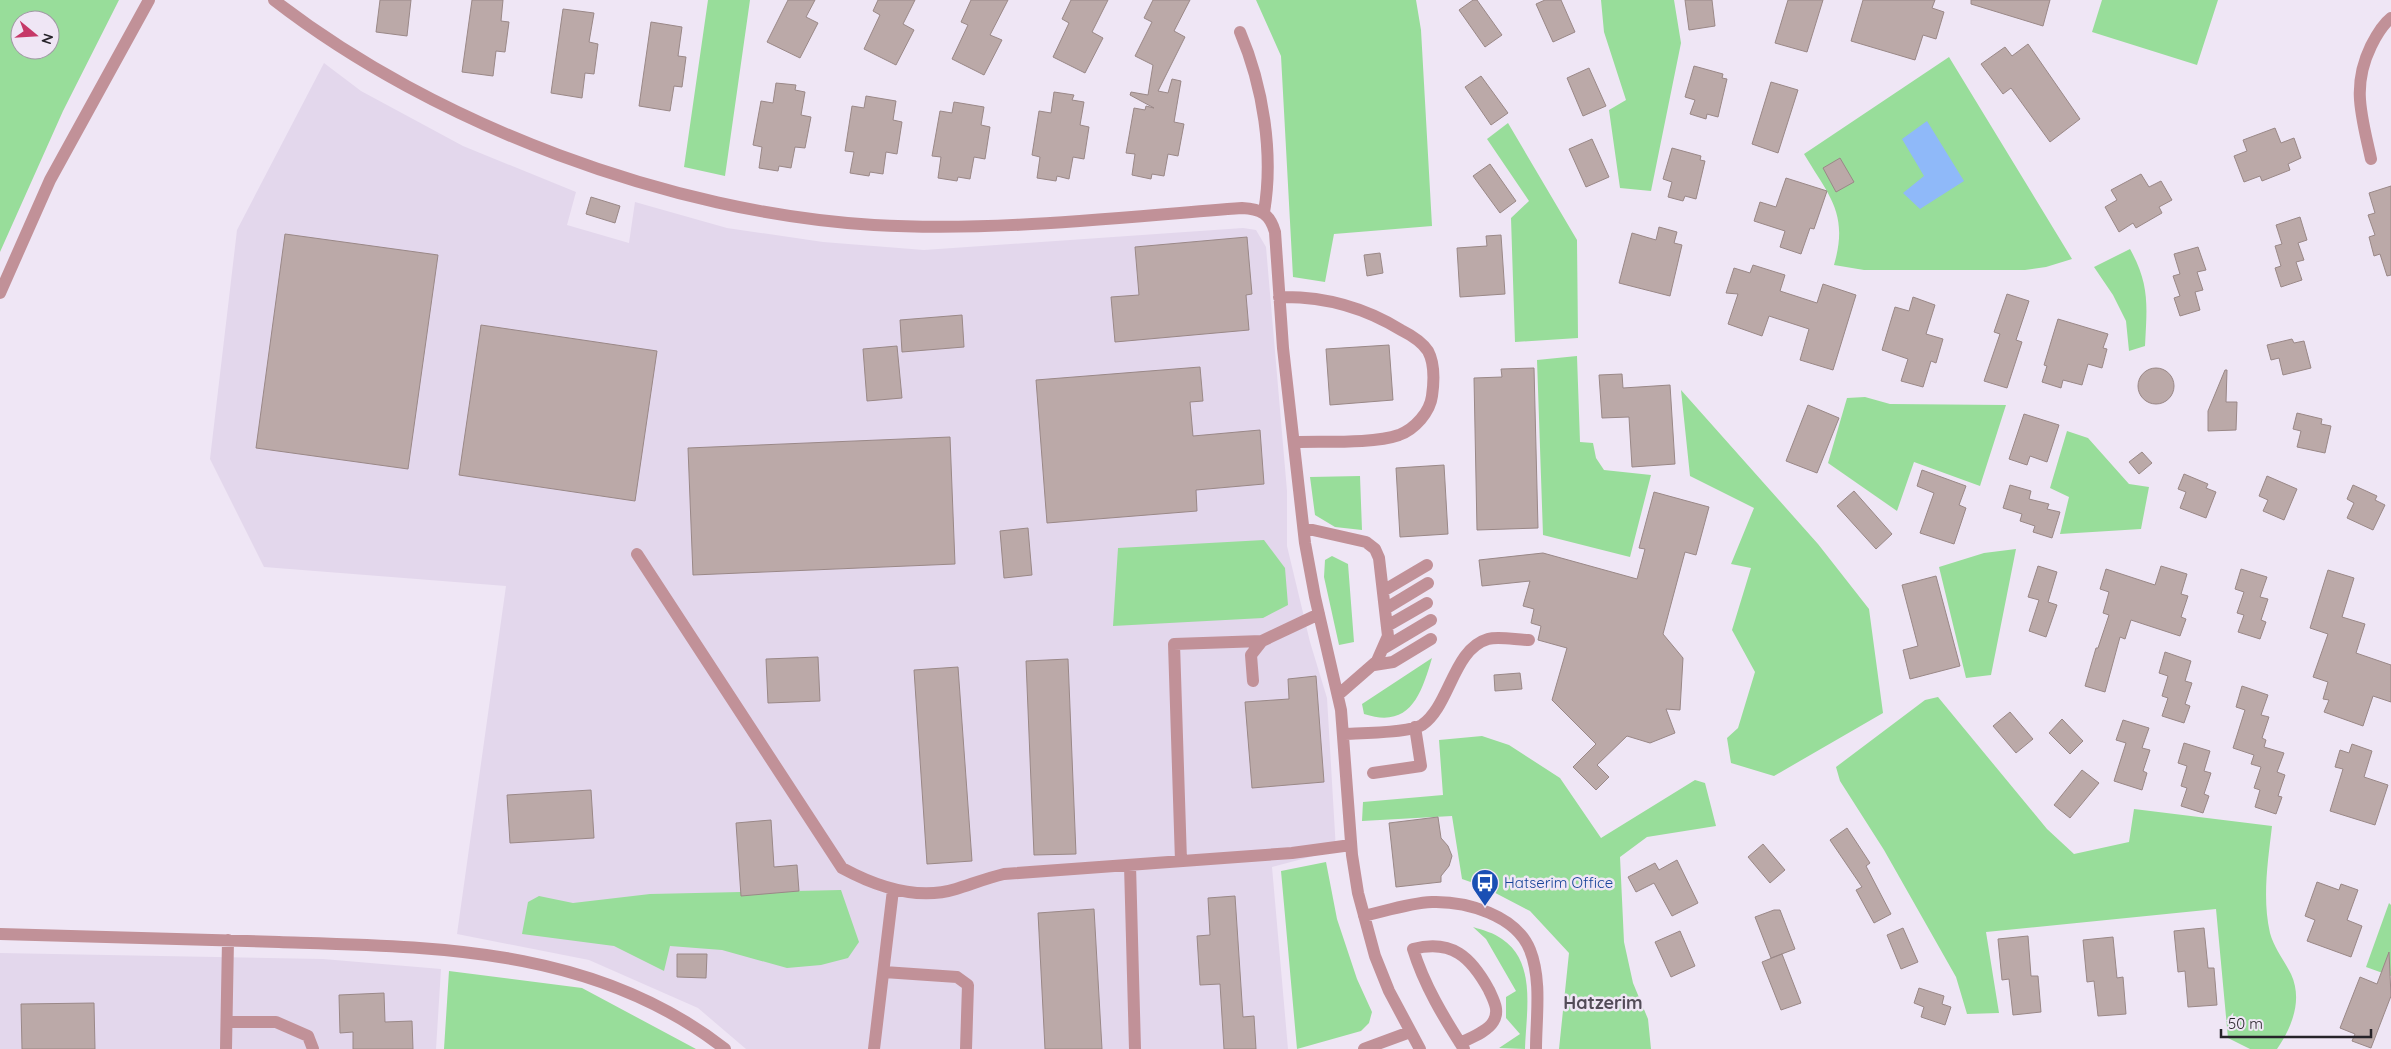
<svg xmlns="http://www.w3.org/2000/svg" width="2391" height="1049" font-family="Quicksand,sans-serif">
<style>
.built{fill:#e3d7ec}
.green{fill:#98dd9a;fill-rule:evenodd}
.water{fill:#8fb9f9}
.building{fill:#bba9a8;stroke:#9a8887}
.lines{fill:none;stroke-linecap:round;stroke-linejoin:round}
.minor{stroke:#c19198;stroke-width:12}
.labels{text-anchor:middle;stroke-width:5;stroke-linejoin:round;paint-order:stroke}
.transit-label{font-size:15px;fill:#164399;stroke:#efe6f5;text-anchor:start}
.quarter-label{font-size:18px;font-weight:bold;fill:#534c58;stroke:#efe6f5}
</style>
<rect width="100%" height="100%" fill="#efe6f5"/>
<path class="built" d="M324 63 361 91 463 146 576 192 567 225 629 243 635 202 727 228 823 242 924 250 1243 228 1256 230 1266 247 1287 491V546L1310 642 1327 698 1336 850 1272 867 1288 1049H746L698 1008 589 960 457 934 506 586 264 567 210 459 237 230Z
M0 953 323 959 441 969 436 1049H0Z"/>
<path class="green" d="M0 0H119L63 111 0 252ZM20 20H50V50H20Z
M708 0H750L725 176 684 167Z
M1256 0H1416L1421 30 1432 226 1334 234 1325 282 1293 277 1281 56Z
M1601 0H1674L1681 43 1651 191 1620 188 1609 110 1626 100 1604 32Z
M2102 0H2218L2197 65 2092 32Z
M1949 57 2072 259 2046 267 2025 270H1864L1834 265C1849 213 1829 196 1804 154Z
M1508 123 1577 240 1578 338 1515 342 1511 218 1529 201 1487 139Z
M2130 249C2150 285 2147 306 2145 346L2129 351 2126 321 2113 295 2094 267Z
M1577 356 1580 442 1593 443 1596 458 1604 470 1651 475 1630 557 1543 535 1537 360Z
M1681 390 1818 544 1869 609 1883 713 1774 776 1731 763 1727 738 1738 728 1755 672 1732 630 1751 568 1731 564 1754 508 1690 476Z
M1865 397 1890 404 2006 405 1980 486 1914 462 1897 511 1828 463 1847 398Z
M2067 431 2088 438 2129 484 2149 487 2141 529 2060 534 2069 497 2050 488Z
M1360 476 1362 530 1335 527 1315 515 1310 477Z
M1264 540 1285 568 1288 605 1263 618 1113 626 1118 548Z
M2016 549 1991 675 1966 678 1939 567 1984 553Z
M1332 556 1348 564 1354 642 1339 645 1324 577 1325 560Z
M1432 658C1421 695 1410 729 1364 714L1362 704Z
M1938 697 2047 829 2074 854 2129 842 2134 809 2272 826C2268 861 2262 898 2270 933 2274 948 2284 960 2291 974 2303 1000 2292 1027 2277 1049H2250L2228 1038 2216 909 1986 932 1999 1013 1967 1014 1956 977 1884 850 1840 781 1836 767 1925 700Z
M1482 736 1509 745 1560 778 1601 838 1695 780 1705 783 1716 826 1647 837 1620 857 1624 942 1633 983 1648 1019 1651 1049H1559L1569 953 1530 911 1482 886 1462 879 1452 816 1362 821 1363 802 1443 795 1439 740Z
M1326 862 1337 919 1357 979 1372 1012 1369 1023 1361 1031 1297 1049 1281 871Z
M841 890 859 942 848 958 821 965 787 968 722 950 670 946 664 971 614 946 522 934 528 902 539 896 573 903 650 894Z
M2389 903 2391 905V976L2366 967Z
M1473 927C1483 930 1494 933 1502 939 1537 962 1526 1013 1525 1049L1499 1048 1520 1034 1506 1018V997L1516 991 1486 939Z
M449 971 582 988 696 1049H444Z"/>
<path class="water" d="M1927 121 1964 181 1920 209 1903 193 1924 176 1902 139Z"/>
<path class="building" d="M380 0H411L407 36 376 32Z
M472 0H503L501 21 509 22 505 52 496 51 493 76 462 72Z
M788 0H815L806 17 818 23 800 58 767 42Z
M878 0H915L903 24 914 30 896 65 864 49 880 15 873 11Z
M971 0H1008L990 35 1002 40 984 75 952 59 968 25 961 22Z
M1071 0H1108L1092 32 1103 38 1085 73 1053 57 1069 23 1062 19Z
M1153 0H1190L1174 31 1185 37 1158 91 1168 93 1172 79 1181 81 1174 122 1184 124 1178 156 1168 154 1164 176 1152 174 1151 179 1132 175 1135 154 1126 153 1134 108 1145 110 1146 106 1154 108 1130 95 1131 92 1148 95 1153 65 1135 56 1152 22 1144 18Z
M1473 0H1477L1502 35 1485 47 1459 10Z
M1545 0H1561L1575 32 1553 42 1536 4Z
M1685 0H1712L1715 26 1689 30Z
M1788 0H1823L1807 52 1775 43Z
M1863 0H1935L1932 8 1944 12 1936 39 1923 35 1915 60 1851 41Z
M1971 0H2050L2043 26 1971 4Z
M563 9 594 13 589 42 598 44 594 74 585 73 582 98 551 93Z
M651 22 682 27 678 56 686 57 682 87 674 86 670 111 639 106Z
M2028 44 2080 119 2050 142 2011 88 2003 94 1981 64 2005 47 2012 56Z
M1694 66 1723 74 1722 78 1727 79 1718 117 1707 114 1706 119 1690 114 1695 100 1685 97Z
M1589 68 1606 106 1583 116 1567 78Z
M1481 76 1508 113 1491 125 1465 87Z
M1771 82 1798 90 1778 153 1752 144Z
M776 83 796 85 795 90 805 92 801 115 811 117 805 148 795 147 791 168 779 166 778 171 759 168 762 147 753 145 761 101 773 103Z
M1054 92 1074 95 1072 100 1084 102 1080 125 1089 127 1084 159 1073 157 1069 179 1057 176 1056 181 1037 178 1040 157 1032 155 1039 111 1051 113Z
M866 96 896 101 893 120 902 122 897 154 886 152 883 174 870 172 869 176 850 173 854 152 845 151 852 106 864 108Z
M954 102 984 107 981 125 990 127 985 159 974 157 970 179 958 177 957 181 938 178 941 157 932 156 940 111 952 113Z
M2275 128 2281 143 2294 138 2301 158 2288 164 2290 170 2262 181 2260 176 2244 182 2234 156 2247 151 2243 140Z
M1592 139 1609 177 1586 187 1569 149Z
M1672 148 1701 156 1700 160 1705 161 1696 199 1685 196 1683 201 1668 197 1672 182 1663 179Z
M1840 158 1854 182 1836 192 1823 168Z
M1490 164 1516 201 1500 213 1473 176Z
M2141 174 2149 187 2161 181 2172 200 2159 207 2162 213 2136 228 2133 223 2119 232 2105 207 2117 200 2111 190Z
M1786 178 1827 191 1814 229 1810 228 1801 254 1780 247 1785 231 1754 221 1760 202 1776 207Z
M2391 186V275L2387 276 2380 254 2374 256 2369 237 2375 235 2368 215 2375 213 2369 193Z
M591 197 620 206 615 223 586 214Z
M2300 217 2307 240 2298 243 2304 260 2296 262 2302 280 2281 287 2275 268 2281 266 2275 246 2282 244 2276 225Z
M1659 227 1677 232 1674 243 1682 245 1670 296 1619 283 1632 233 1656 240Z
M285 234 438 255 408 469 256 448Z
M1501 235 1505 294 1460 297 1457 248 1487 246 1486 236Z
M1247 237 1252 294 1246 295 1249 330 1115 342 1111 297 1139 295 1135 247Z
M2198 247 2206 270 2197 272 2203 290 2195 292 2200 310 2180 316 2174 298 2180 296 2173 276 2180 274 2174 254Z
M1380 253 1383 273 1367 276 1364 255Z
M1753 265 1785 275 1780 291 1817 303 1823 284 1856 295 1833 370 1800 360 1809 329 1769 316 1762 336 1728 324 1738 294 1726 293 1734 268 1750 273Z
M2007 294 2029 301 2016 340 2022 342 2007 388 1984 381 2000 334 1994 332Z
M1913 297 1935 305 1926 334 1943 339 1936 363 1931 361 1923 387 1901 381 1908 359 1882 350 1895 307 1909 311Z
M962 315 964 347 902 352 900 320Z
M2058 319 2108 334 2103 348 2107 349 2102 368 2088 364 2082 385 2063 380 2061 388 2042 382 2047 366 2044 365Z
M481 325 657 351 635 501 459 475Z
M2292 339 2294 343 2304 341 2311 368 2283 375 2279 358 2271 360 2267 345Z
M1389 345 1393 400 1330 405 1326 349Z
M897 346 902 398 867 401 863 349Z
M1200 367 1203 401 1190 402 1193 436 1260 430 1264 484 1196 490 1197 511 1047 523 1036 380Z
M1534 368 1538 528 1477 530 1474 378 1502 377 1501 369Z
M2138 386a18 18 0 1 1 36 0a18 18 0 1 1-36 0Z
M2225 370H2227L2226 402H2237L2236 430 2208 431V411Z
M1622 374 1623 388 1670 385 1675 464 1632 467 1629 417 1602 418 1599 375Z
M1808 405 1839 418 1817 473 1786 461Z
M2297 413 2322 419 2321 424 2331 426 2325 453 2297 447 2301 431 2293 429Z
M2024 414 2059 425 2047 462 2030 456 2027 465 2009 459Z
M950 437 955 564 693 575 688 448Z
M2142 452 2152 463 2139 474 2129 462Z
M1444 465 1448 534 1400 537 1396 468Z
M1922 470 1966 486 1959 505 1966 508 1954 544 1920 533 1934 493 1917 486Z
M2184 474 2208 484 2206 488 2216 492 2206 518 2180 508 2186 492 2178 489Z
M2267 476 2297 489 2284 520 2263 511 2268 500 2259 496Z
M2010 485 2031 491 2029 499 2049 504 2047 509 2060 512 2052 538 2033 532 2035 526 2020 521 2022 514 2003 508Z
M2353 485 2377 496 2375 500 2385 505 2373 530 2347 518 2354 503 2347 499Z
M1854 491 1892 534 1876 549 1837 506Z
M1654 492 1709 507 1696 555 1685 552 1663 634 1683 658 1680 710 1666 709 1675 733 1650 743 1627 736 1597 765 1609 777 1596 790 1573 767 1596 744 1552 700 1567 648 1538 640 1541 626 1531 623 1534 609 1523 606 1530 581 1482 586 1479 560 1543 553 1637 579 1645 549 1639 548Z
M1028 528 1032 575 1004 578 1000 531Z
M2038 566 2057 572 2048 602 2057 605 2046 637 2029 631 2039 600 2028 597Z
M2161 566 2187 574 2181 594 2188 596 2181 617 2186 619 2180 636 2131 620 2125 639 2120 637 2105 692 2085 686 2096 648H2098L2109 615 2103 613 2109 592 2100 589 2106 569 2155 585Z
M2241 569 2267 577 2260 597 2268 599 2261 620 2266 622 2260 639 2238 632 2244 615 2237 613 2244 592 2235 589Z
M2328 570 2354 578 2342 617 2365 624 2356 653 2391 665V702L2373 696 2363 726 2324 712 2329 700 2323 699 2328 682 2313 677 2328 634 2310 628Z
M1936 576 1960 666 1910 679 1903 650 1918 646 1902 585Z
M2165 652 2191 661 2185 681 2192 683 2185 704 2190 706 2184 723 2162 716 2168 698 2162 696 2168 676 2159 673Z
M818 657 820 701 768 703 766 659Z
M1068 659 1076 854 1034 855 1026 661Z
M958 667 972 861 927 864 914 670Z
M1520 673 1522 689 1495 691 1494 675Z
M1316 676 1324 782 1252 788 1245 702 1289 699 1288 679Z
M2242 686 2268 695 2261 715 2269 717 2262 738 2266 740 2264 747 2284 753 2277 772 2285 775 2278 796 2282 797 2276 814 2255 807 2260 790 2254 788 2261 767 2251 764 2254 755 2233 748 2245 710 2236 707Z
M2010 712 2033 739 2016 753 1993 726Z
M2062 719 2083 741 2070 754 2049 733Z
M2123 720 2149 728 2142 748 2150 750 2143 771 2147 773 2142 790 2114 781 2126 743 2116 740Z
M2184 743 2210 751 2204 771 2211 773 2204 794 2209 796 2203 813 2181 806 2187 788 2181 786 2187 766 2178 763Z
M2352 744 2372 751 2364 777 2388 785 2375 825 2330 811 2343 769 2335 767 2340 750 2349 753Z
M2082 770 2099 783 2070 818 2054 805Z
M591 790 594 838 510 843 507 795Z
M1438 817 1441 838 1448 846 1452 856 1449 866 1441 876V882L1396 887 1389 823Z
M771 820 774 867 797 865 799 891 741 896 736 823Z
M1847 828 1870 863 1866 866 1891 914 1874 923 1856 890 1862 887 1830 840Z
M1763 844 1785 870 1770 883 1748 857Z
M1677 860 1698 903 1672 916 1654 883 1636 892 1628 877 1655 863 1659 870Z
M2317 882 2339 890 2341 884 2358 890 2347 920 2362 926 2351 957 2307 941 2315 920 2305 916Z
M1235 896 1243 1017 1254 1016 1256 1049H1224L1220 984 1200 985 1197 936 1210 935 1208 898Z
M1094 909 1102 1049H1045L1038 913Z
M1774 910H1780L1795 949 1771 958 1755 917Z
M1903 928 1918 962 1901 969 1887 935Z
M2204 928 2208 968H2214L2217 1005 2188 1007 2185 971 2178 972 2174 931Z
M1680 931 1695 966 1671 977 1655 942Z
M2028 936 2031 976H2038L2041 1012 2013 1015 2009 979 2002 980 1998 939Z
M2113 937 2117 978 2123 977 2126 1014 2098 1016 2094 981 2087 982 2083 940Z
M2389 952 2391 996 2371 1048 2352 1041 2355 1034 2340 1028 2360 977 2377 984Z
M677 954H707L706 978 677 977Z
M1782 954 1801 1003 1781 1010 1762 962Z
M1919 988 1944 996 1942 1004 1951 1007 1945 1025 1921 1017 1924 1007 1914 1003Z
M384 993 385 1022 412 1021 413 1049H353V1032L340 1033 339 995Z
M94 1003 95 1049H22L21 1004Z"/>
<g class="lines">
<path class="minor" d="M274 0C435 125 671 213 874 225 996 232 1120 217 1242 208 1261 209 1270 214 1275 232L1283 348 1305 543 1315 597 1341 710 1352 855 1358 893 1375 956 1389 991 1420 1049
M1240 32C1263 86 1274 154 1264 212
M2371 159C2362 117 2351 87 2371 46 2376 36 2382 25 2391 18
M0 293 50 180 149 0
M1279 297C1323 296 1364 307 1401 330 1411 335 1422 342 1428 351 1435 364 1434 382 1432 396 1430 412 1415 429 1399 435 1373 444 1323 441 1294 442
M1304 528 1366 542 1375 549 1379 558 1388 636 1377 661 1338 695
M637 554 842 868C877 887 917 901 956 889 972 884 987 878 1004 874L1292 853 1351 845
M1383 591 1427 565
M1385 609 1428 583
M1387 626 1427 603
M1384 648 1431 620
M1374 665 1393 662 1431 639
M1253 681 1251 655 1262 641 1319 614
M1343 734C1360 733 1409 733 1422 725 1450 706 1453 649 1488 639 1499 636 1517 640 1529 640
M1373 773 1421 766 1415 727
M1181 861 1174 644 1262 641
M1130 865 1135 1049
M1364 916C1386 911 1409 903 1432 902 1466 901 1516 915 1530 950 1542 980 1536 1018 1536 1049
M0 934C93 936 186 939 279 942 437 947 595 947 725 1049
M884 972 957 977 968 985 966 1049
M227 1022H276L308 1036 313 1049
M1460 1043C1470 1038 1487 1032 1493 1022 1500 1011 1494 1001 1489 990 1471 957 1452 939 1413 949 1424 985 1444 1018 1464 1049
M226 1049 228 940
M874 1049 893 890
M1364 1049 1410 1032"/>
</g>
<defs>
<symbol id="bus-pin" viewBox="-11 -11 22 30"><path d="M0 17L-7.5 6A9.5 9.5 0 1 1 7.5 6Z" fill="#1a4fb4" stroke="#efe6f5"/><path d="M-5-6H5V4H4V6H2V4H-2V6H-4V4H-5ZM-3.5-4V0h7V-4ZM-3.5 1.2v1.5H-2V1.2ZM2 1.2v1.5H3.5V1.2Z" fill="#fff"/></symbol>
</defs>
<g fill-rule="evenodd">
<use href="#bus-pin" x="1469" y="867" width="32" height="43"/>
</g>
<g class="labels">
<g class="transit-label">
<text x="1504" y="888">Hatserim Office</text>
</g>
<g class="quarter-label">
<text x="1603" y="1009">Hatzerim</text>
</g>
</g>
<g transform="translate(35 35) rotate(108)"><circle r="24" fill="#efe6f5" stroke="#9f98a3"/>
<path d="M0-4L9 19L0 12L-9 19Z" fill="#c63968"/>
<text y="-8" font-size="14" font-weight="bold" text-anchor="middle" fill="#262329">N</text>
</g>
<path d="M2221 1029v8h150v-8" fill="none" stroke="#262329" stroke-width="2.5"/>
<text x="2228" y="1029" font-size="15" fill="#262329" stroke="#efe6f5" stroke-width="4" paint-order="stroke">50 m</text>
</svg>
